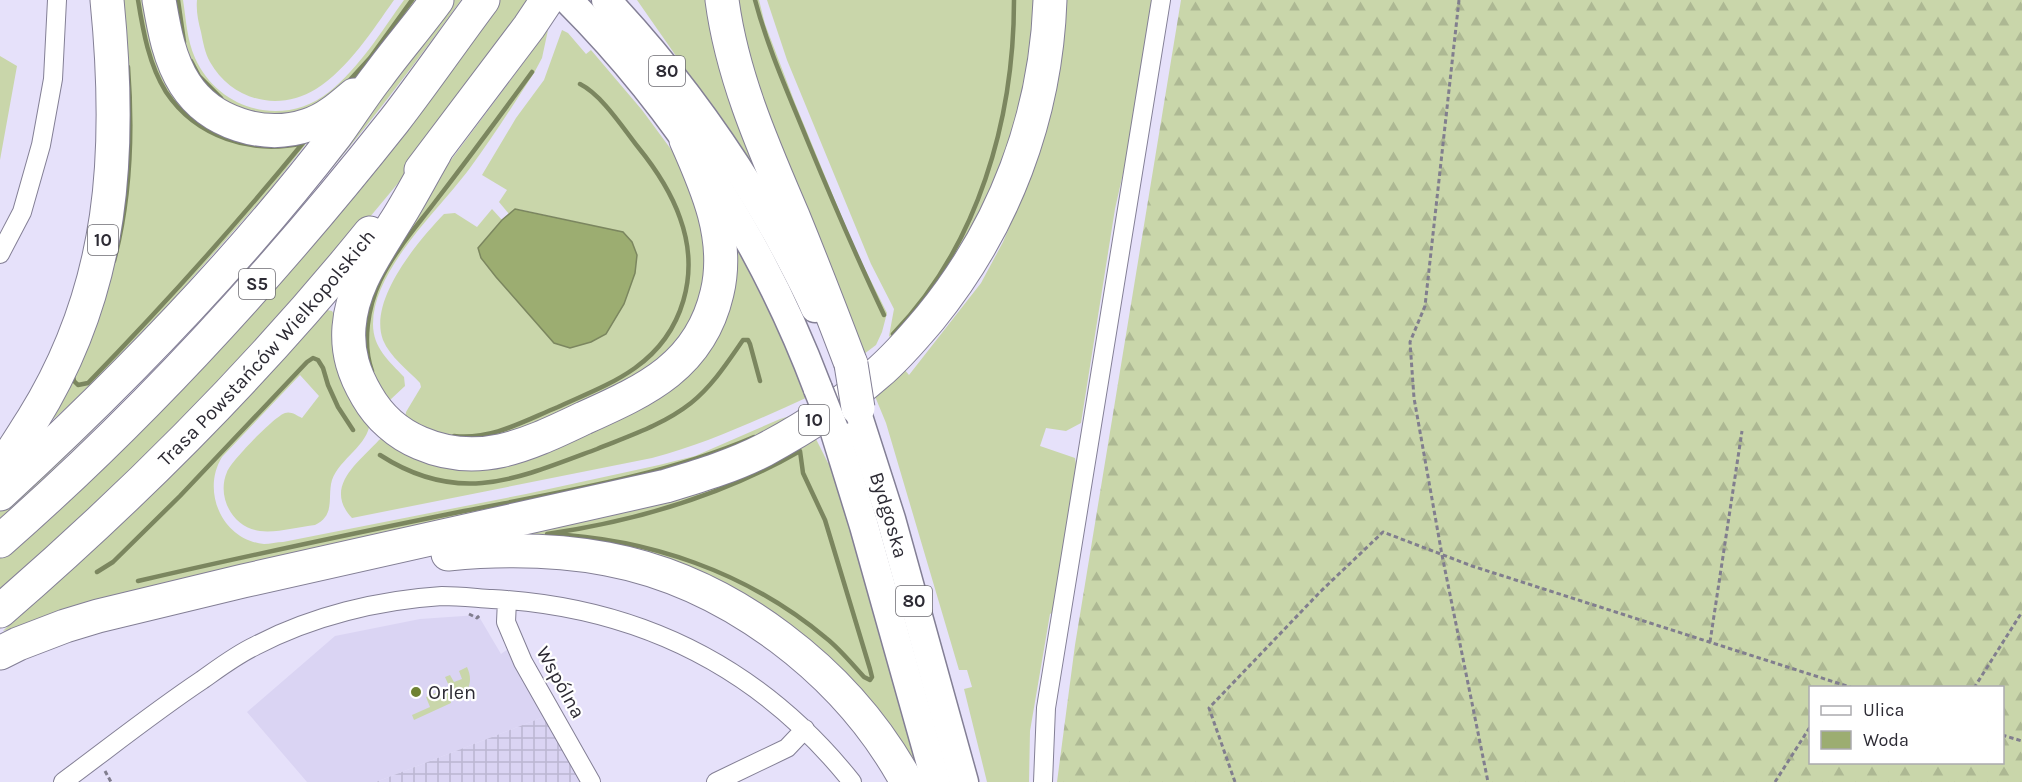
<svg xmlns="http://www.w3.org/2000/svg" width="2022" height="782" font-family="Karla,sans-serif">
<style>
.built{fill:#dad4f3}
.industrial{fill:url(#industrial-grid)}
.grass{fill:#c9d6aa}
.forest{fill:url(#forest-firs);fill-rule:evenodd}
.water{fill:#9cad71;stroke:#7b865f;stroke-width:1.5}
.lines{fill:none;stroke-linecap:round;stroke-linejoin:round}
.stream{stroke:#7b865f;stroke-width:4.5}
.street-casing{stroke:#837f95;stroke-width:20}
.primary-casing{stroke:#837f95;stroke-width:31}
.highway-casing{stroke:#837f95;stroke-width:35}
.path{stroke:#817e8e;stroke-width:3;stroke-dasharray:4.5 3;stroke-linecap:butt}
.street{stroke:#fff;stroke-width:18}
.primary{stroke:#fff;stroke-width:28}
.highway{stroke:#fff;stroke-width:33}
.primary-bridge-casing{stroke:#837f95;stroke-width:31;stroke-linecap:butt}
.highway-bridge-casing{stroke:#837f95;stroke-width:35;stroke-linecap:butt}
.primary-bridge{stroke:#fff;stroke-width:28}
.highway-bridge{stroke:#fff;stroke-width:33}
.poi-dot{fill:#6f8232;stroke:#fff;stroke-width:2}
.labels{text-anchor:middle;stroke-width:4.5;stroke-linejoin:round;paint-order:stroke}
.shield{fill:#fff;stroke:#6c6b71;stroke-width:1.5}
.shield-label{font-size:18px;font-weight:bold;fill:#2d2b34}
.street-label{font-size:20px;fill:#2d2b34;stroke:#fff}
.poi-label{font-size:20px;fill:#2d2b34;stroke:#fff;text-anchor:start}
</style>
<defs>
<pattern id="industrial-grid" width="8" height="8" patternUnits="userSpaceOnUse" patternTransform="scale(1.5)"><rect width="8" height="8" fill="#dad4f3"/><path d="M0 4h8M4 0v8" fill="none" stroke="#bbb6d1"/></pattern>
<pattern id="forest-firs" width="22" height="20" patternUnits="userSpaceOnUse" patternTransform="scale(1.5)"><rect width="22" height="20" fill="#c9d6aa"/><path d="M5 1l3.5 6h-7zM16 11l3.5 6h-7z" fill="#adb893"/></pattern>
</defs>
<rect width="100%" height="100%" fill="#e6e1fa"/>
<path class="built" d="M478 615 501 654 508 649 546 716 376 782H307L247 712 335 636 420 619Z"/>
<path class="industrial" d="M546 716 582 782H376Z"/>
<path class="grass" d="M120 0H147L167 78 309 140 269 191 171 302 80 396 49 423 71 372Z
M169 0H183C186 19 187 40 195 58 219 111 284 128 329 92 360 67 381 32 404 0H417L357 79 320 110 249 118 195 81Z
M197 0H394C372 31 349 68 316 89 279 112 232 101 210 62 205 53 203 42 201 32 198 21 196 10 197 0Z
M443 0H461C326 189 171 362 0 519V500Z
M494 0H535L404 176 315 283 189 421 0 596V554Z
M637 0H712L764 187 720 119Z
M729 0H759L765 24 795 103 855 249 887 313 882 332 876 345 864 354 788 190Z
M767 0H1038L1024 106 975 232 893 340 889 336 894 309 871 264 787 60Z
M1065 0H1152L1132 133 1115 209 1081 423 1066 431 1046 428 1040 446 1075 458 1077 470 1054 612 1050 614 1030 731 1029 782H987L964 689 972 687 967 670H959L886 423 874 394 904 369 909 375 981 283 1003 242 1028 183Z
M548 30 542 58 534 73C513 105 493 137 470 168 439 210 373 269 373 324 373 348 389 361 404 377L405 386 390 400 382 402 369 388 362 300 445 168Z
M562 30 568 33 586 54 591 50 642 110 673 152 692 182 709 275 682 344 598 402 472 445 404 426 406 412 421 387 420 383C408 370 390 357 383 340 368 300 418 241 444 214L455 213 477 227 492 209 502 220 478 248 481 257 497 277 554 342 570 348 591 342 606 333 624 304 632 242 623 232 518 209H515L509 214 499 202 507 190 482 175 516 118 544 80Z
M0 56 17 66 0 160Z
M737 240 753 269 808 397C757 420 706 444 652 458L352 518C323 487 358 463 379 440L384 437 423 455 652 395Z
M327 310 332 311 335 316 370 422C368 446 340 458 332 480 327 497 336 515 315 525 298 527 277 533 260 531 233 528 216 497 227 472 231 461 275 416 285 413 291 411 296 415 302 418L319 396 300 375 222 457C201 491 222 540 264 544 270 544 277 542 283 542L526 494 659 465 695 456 780 419 806 411 696 466 3 631 317 316Z
M813 433 828 463 835 466 925 782 799 638 519 534Z
M467 667C473 680 470 691 458 699L454 697 445 677 450 675 454 682 462 679 459 671Z
M446 689 451 699V703L414 720 412 715 430 707 426 697Z"/>
<path class="forest" d="M1181 0H2022V782H1057L1075 645ZM1810 688H2002V762H1810Z"/>
<path class="water" d="M515 209 623 232 632 242 637 255 635 273 624 304 606 334 591 342 570 348 554 343 496 277 481 258 478 248 502 220Z"/>
<g class="lines">
<path class="stream" d="M178 0 184 42
M755 0C768 49 789 95 808 142 832 200 857 258 884 315
M191 61 199 76 221 98
M348 82 370 58 412 0
M114 261C131 197 133 132 128 67
M893 334C978 246 1014 120 1014 0
M372 371C362 343 368 307 380 281 394 252 416 227 435 202 468 159 500 116 532 72
M73 376 74 381 78 385 88 383C163 306 235 226 303 143 252 155 196 137 166 92 149 65 143 31 138 0
M454 436C492 440 524 421 558 407 584 395 611 385 635 368 684 333 700 273 680 218 671 192 655 168 638 147 623 128 602 95 580 84
M800 451 803 473 825 520 870 669 872 677 870 680 864 677C852 664 840 649 826 638 747 572 648 538 547 534 636 521 722 496 800 451Z
M380 455C459 506 517 479 597 449 629 436 663 425 691 403 713 385 727 363 743 340H748L750 344 760 381
M97 572 113 562 180 496 307 362 313 358 318 360 323 368 328 385 338 407 353 430
M138 581C246 556 355 533 464 511 561 492 663 476 754 437"/>
<defs>
<path id="street" d="M0 254 22 212 41 145 53 79 57 0
M507 600 506 622 523 662 591 782
M63 782C109 748 154 712 202 680 219 668 236 655 255 646 312 616 379 600 442 596 459 596 476 598 492 599 639 607 760 667 852 782
M716 782 787 748 805 729
M1043 782 1046 708 1161 0"/>
<g id="primary">
<path d="M568 0C678 110 763 243 818 389"/>
<path d="M606 0C673 71 730 150 778 235 791 259 804 283 815 308"/>
<path id="s1" d="M856 410 891 519 964 782"/>
<path d="M834 429 864 526 936 782"/>
</g>
<g id="highway">
<path d="M159 0C164 29 169 59 185 84 210 123 264 140 308 125 325 120 340 107 354 95"/>
<path d="M722 0C732 76 763 146 793 216 813 265 832 314 851 364"/>
<path d="M435 153C421 177 409 201 394 224 374 257 352 287 349 327 347 353 354 374 367 396 379 417 398 434 420 443 480 469 529 444 584 418 646 390 700 366 717 293 730 239 707 187 686 140"/>
<path d="M421 170 529 27 547 0"/>
<path d="M0 469C12 453 22 436 33 419 115 287 122 151 107 0"/>
<path d="M0 494C121 383 236 265 336 135 350 116 363 95 378 76 397 50 418 26 437 0"/>
<path d="M0 541C144 415 275 271 394 121 425 81 453 40 483 0"/>
<path d="M448 554C501 549 554 549 607 559 730 582 847 672 907 782"/>
<path id="s2" d="M0 611C133 496 259 370 370 233"/>
<path d="M0 653 18 644 65 626 98 616 243 581 666 486C699 476 733 466 764 450 803 429 843 404 877 374 897 357 914 337 930 318 1004 227 1046 117 1050 0"/>
</g>
</defs>
<use href="#street" class="street-casing"/>
<use href="#primary" class="primary-casing"/>
<use href="#highway" class="highway-casing"/>
<path class="path" d="M1459 0 1425 306 1410 342 1414 398 1442 555 1488 782
M469 614 477 618 481 614
M1710 642 1742 431
M1974 688 2022 612
M2002 735 2022 741
M105 771 111 782
M1235 782 1209 708 1320 592 1383 532 1472 566 1853 688
M1775 782 1810 727"/>
<use href="#street" class="street"/>
<use href="#primary" class="primary"/>
<use href="#highway" class="highway"/>
<defs>
<path id="primary-bridge" d="M818 389 834 429"/>
<path id="highway-bridge" d="M851 364 858 408"/>
</defs>
<use href="#primary-bridge" class="primary-bridge-casing"/>
<use href="#highway-bridge" class="highway-bridge-casing"/>
<use href="#primary-bridge" class="primary-bridge"/>
<use href="#highway-bridge" class="highway-bridge"/>
</g>
<circle class="poi-dot" cx="416" cy="692" r="6"/>
<g class="labels">
<g class="shield">
<rect x="649" y="56" width="36" height="30" rx="4.5"/>
<rect x="88" y="225" width="30" height="30" rx="4.5"/>
<rect x="239" y="269" width="36" height="30" rx="4.5"/>
<rect x="799" y="405" width="30" height="30" rx="4.5"/>
<rect x="896" y="586" width="36" height="30" rx="4.5"/>
</g>
<g class="shield-label">
<text x="667" y="77">80</text>
<text x="103" y="246">10</text>
<text x="257" y="290">S5</text>
<text x="814" y="426">10</text>
<text x="914" y="607">80</text>
</g>
<g class="street-label">
<text dy="7" stroke="none"><textPath href="#s2" startOffset="375">Trasa Powstańców Wielkopolskich</textPath></text>
<text dy="7" stroke="none"><textPath href="#s1" startOffset="110">Bydgoska</textPath></text>
<text transform="translate(561 682) rotate(61)" y="7">Wspólna</text>
</g>
<g class="poi-label">
<text x="428" y="699">Orlen</text>
</g>
</g>
<rect x="1809" y="686" width="195" height="78" fill="#ffffff" stroke="#abaaae" stroke-width="1.5"/>
<rect x="1821" y="706" width="30" height="9" fill="#ffffff" stroke="#abaaae" stroke-width="1.5"/>
<text x="1863" y="716" font-size="18" fill="#2d2b34">Ulica</text>
<rect x="1821" y="731" width="30" height="18" fill="#9cad71" stroke="#abaaae" stroke-width="1.5"/>
<text x="1863" y="746" font-size="18" fill="#2d2b34">Woda</text>
</svg>
